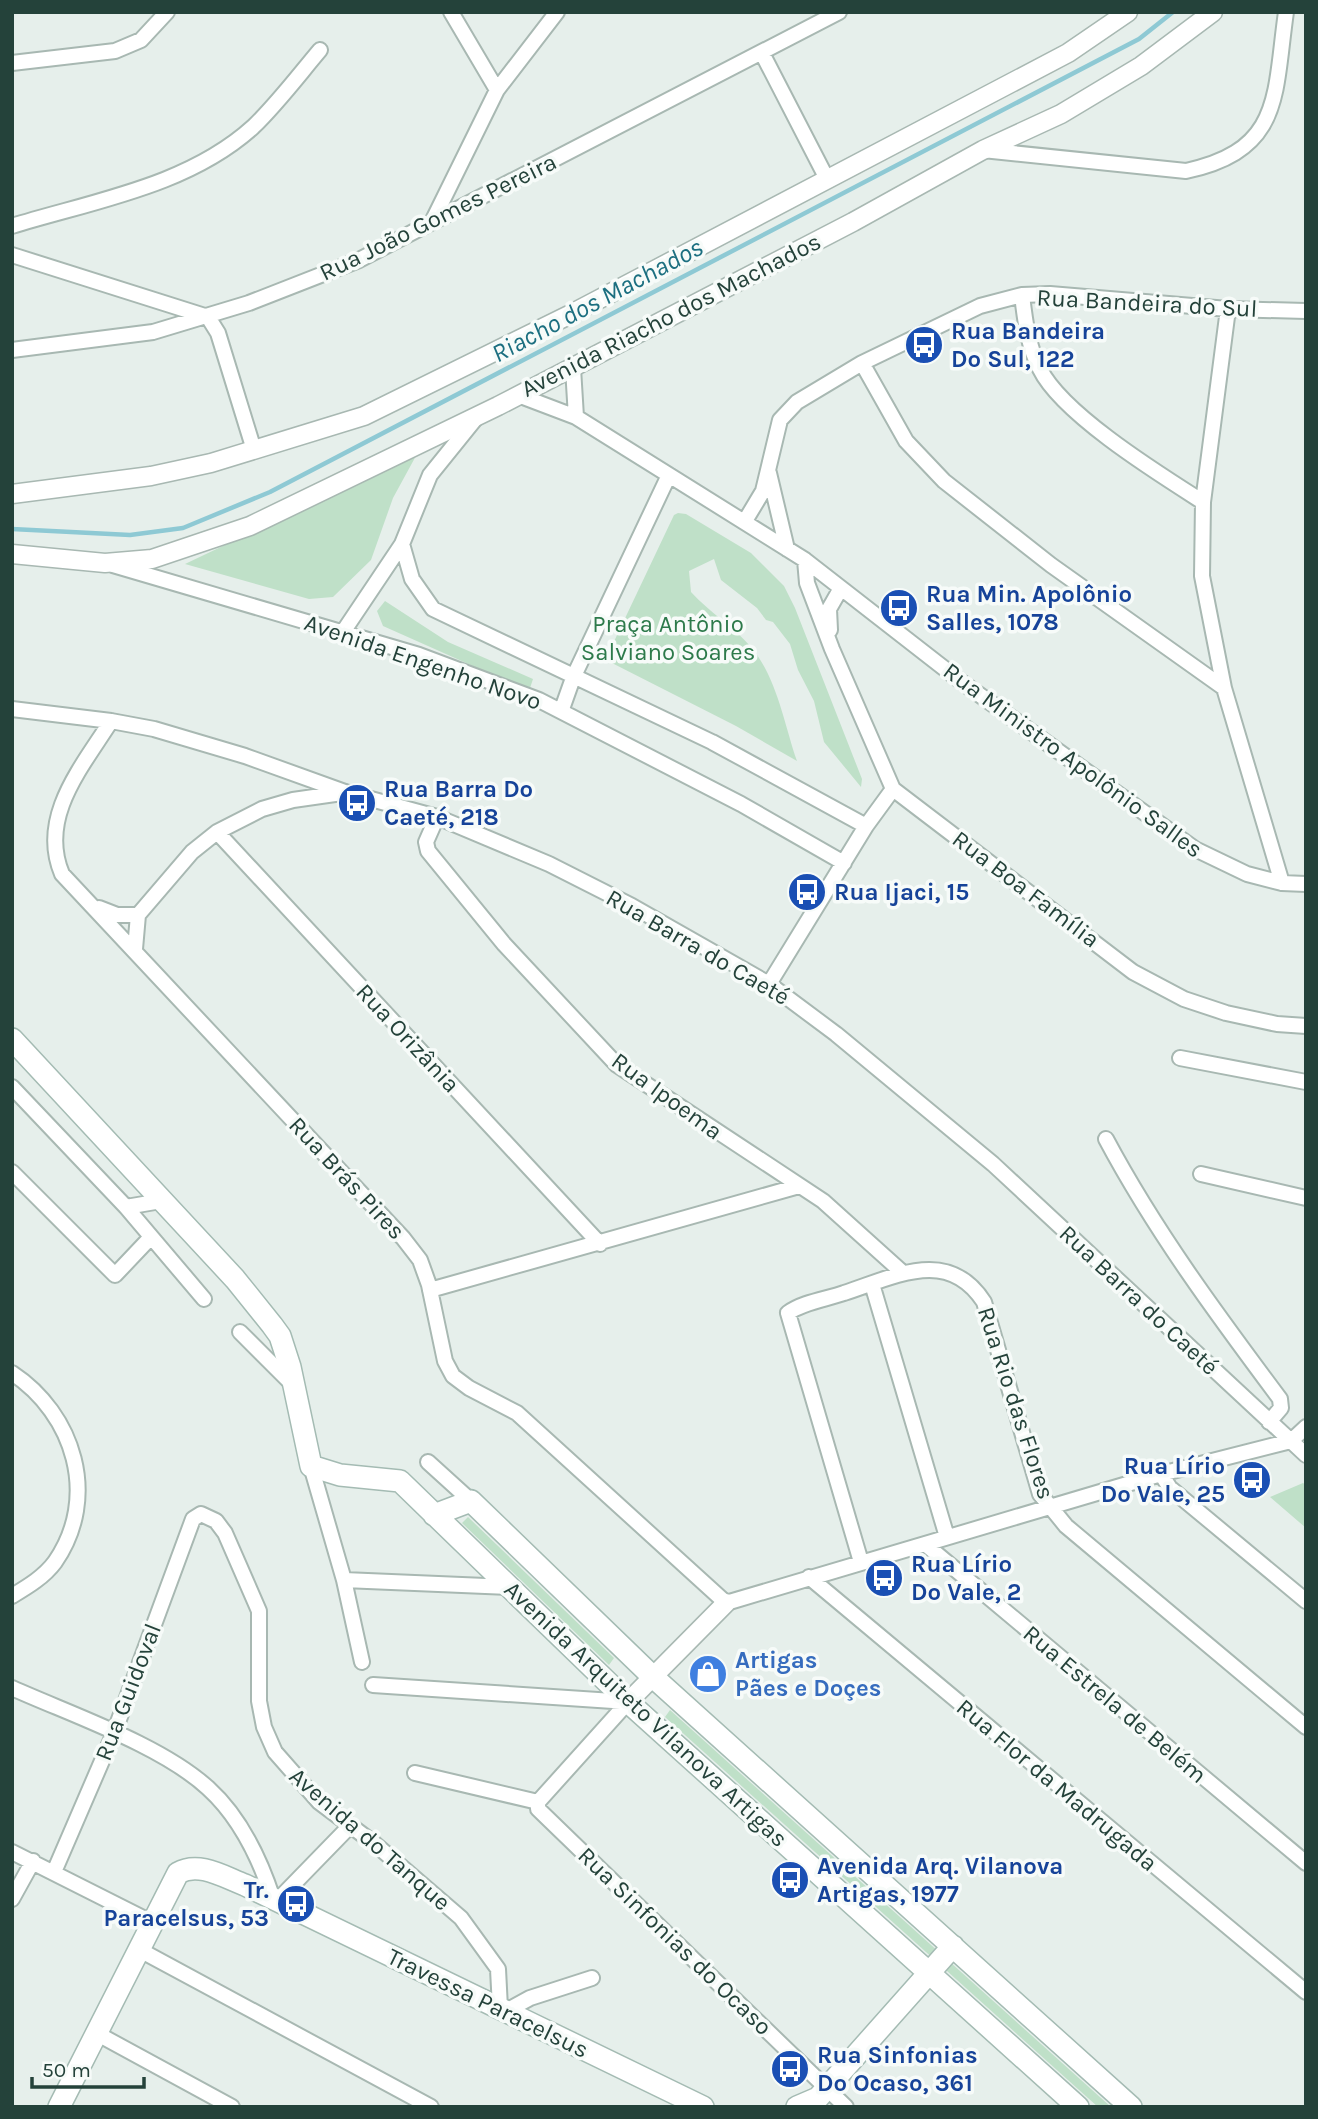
<svg xmlns="http://www.w3.org/2000/svg" width="1318" height="2119" font-family="Karla,sans-serif">
<style>
.green{fill:#bfe0c8}
.lines{fill:none;stroke-linecap:round;stroke-linejoin:round}
.stream{stroke:#8ec9d4;stroke-width:4.5}
.minor-casing{stroke:#a8b8b2;stroke-width:18}
.tertiary-casing{stroke:#a8b8b2;stroke-width:21}
.secondary-casing{stroke:#a4bbb3;stroke-width:24}
.minor{stroke:#fff;stroke-width:14}
.tertiary{stroke:#fff;stroke-width:18}
.secondary{stroke:#fff;stroke-width:21}
.labels{text-anchor:middle;stroke-width:7;stroke-linejoin:round;paint-order:stroke}
.street-label{font-size:24px;fill:#24423a;stroke:#f7fbf9}
.transit-label{font-size:24px;font-weight:bold;fill:#164399;stroke:#f7fbf9;text-anchor:start}
.park-label{font-size:24px;fill:#2d7a4b;stroke:#f7fbf9}
.shop-label{font-size:24px;font-weight:bold;fill:#366cbe;stroke:#f7fbf9;text-anchor:start}
.water-label{font-size:26px;font-style:italic;fill:#1c6f80;stroke:#f7fbf9}
</style>
<rect width="100%" height="100%" fill="#e6efeb"/>
<path class="green" d="M417 454 393 498 371 560 333 597 309 599 185 564Z
M678 513 686 514 751 553 784 586 795 608 862 779 861 787 824 742 814 701 798 670 790 644 773 622 766 620 757 608 721 580 714 559 689 571 691 592C709 612 733 626 751 647 777 678 784 723 797 761L736 726 608 661 609 652 674 515Z
M385 601 448 642 533 679 529 691 383 626 377 611Z
M1303 1483 1306 1485V1528L1270 1497Z
M468 1517 614 1658 609 1665 462 1523Z
M670 1710 1111 2107H1098L665 1717Z"/>
<g class="lines">
<path class="stream" d="M12 529 130 535 183 528 270 492 1139 39 1173 12"/>
<defs>
<path id="minor" d="M451 12 497 90
M762 53 826 177
M12 63 115 51 141 40 167 12
M983 150 1186 171C1283 150 1274 95 1286 12
M432 222 497 90 557 12
M12 226C93 201 188 186 253 127 277 104 298 76 320 50
M12 255 208 317 218 333 254 450
M1022 295C1025 321 1028 346 1040 369 1062 414 1159 474 1203 502
M1228 309 1203 502 1202 576 1224 688 1282 883
M12 350 153 332 249 303 359 260 839 12
M862 363 906 441 944 481 1051 565 1224 688
M573 368 576 417
M518 395 576 417 805 560 963 683 1195 849 1247 874 1282 883 1306 884
M769 473 787 549
M745 521 763 491 780 420 797 402 862 363 980 306 1022 295 1050 294 1228 309 1306 311
M402 544 412 579 433 609 712 742 866 826
M805 560 807 583 832 649 893 789 1133 972 1184 999 1226 1013 1277 1024 1306 1026
M113 565 419 655 539 700 741 804 844 863
M830 630 829 609 841 588
M343 632 402 544 430 475 476 418
M12 709 111 721 154 729 245 756 345 792 437 817 549 864 632 906 769 984 836 1034 993 1164 1306 1455
M562 709 573 678 669 475
M111 721C82 767 38 817 62 874L403 1238 420 1260 429 1285 445 1361 453 1376 469 1388 517 1413 726 1603 1161 1474 1291 1441 1306 1427
M437 817 426 842 428 851 504 944 617 1065 823 1201 903 1273
M217 832 600 1244
M99 908 117 915H138
M135 949 138 915 192 852 217 832 262 809 293 800 342 793
M769 984 866 826 893 789
M1180 1058 1306 1082
M12 1087 126 1207 204 1299
M1106 1139C1155 1231 1218 1316 1280 1399L1281 1408 1269 1422
M12 1172 115 1275 151 1237
M1201 1174 1306 1198
M126 1207 161 1201
M872 1284 947 1537
M430 1290 799 1186
M240 1332 293 1385
M12 1373C74 1414 100 1497 55 1562 44 1577 27 1587 12 1596
M428 1462 471 1501
M311 1466 344 1580 362 1662
M1161 1474 1170 1488 1306 1601
M925 1544 1306 1863
M861 1562 788 1313C803 1302 827 1299 844 1293 894 1277 948 1246 984 1302L1040 1494 1066 1526 1306 1727
M809 1577 1306 1992
M344 1580 509 1587
M373 1685 628 1702
M12 1688C72 1715 161 1745 208 1788 240 1817 260 1859 273 1899
M415 1773 538 1802
M538 1802V1809L846 2107
M538 1802 628 1702
M12 1852 151 1922
M54 1872 114 1733 193 1519 201 1514 216 1521 225 1533 259 1611V1701L264 1727 275 1752 319 1802 375 1844 461 1918 498 1969 500 2008
M12 1899 33 1861
M277 1901 349 1827
M138 1949 431 2107
M506 2011 530 1998 592 1978
M96 2033 232 2107"/>
<path id="tertiary" d="M12 494 151 476 211 463 364 416 569 315 1068 53 1128 12
M12 554 105 563 152 559 250 526 498 406 853 222 983 150 1061 114 1141 66 1213 12
M628 1702 726 1603"/>
<path id="secondary" d="M12 1039 235 1279 272 1325 280 1336 290 1367 311 1466 340 1475 400 1481 628 1702 1078 2107
M434 1515 471 1501 652 1676 1131 2107
M59 2107 178 1873C199 1861 224 1877 245 1885L703 2107
M797 2107 818 2098 953 1946"/>
</defs>
<use href="#minor" class="minor-casing"/>
<use href="#tertiary" class="tertiary-casing"/>
<use href="#secondary" class="secondary-casing"/>
<use href="#minor" class="minor"/>
<use href="#tertiary" class="tertiary"/>
<use href="#secondary" class="secondary"/>
</g>
<defs>
<symbol id="bus-disc" viewBox="-11 -11 22 22"><circle r="9.5" fill="#1a4fb4" stroke="#f7fbf9"/><path d="M-5-6H5V4H4V6H2V4H-2V6H-4V4H-5ZM-3.5-4V0h7V-4ZM-3.5 1.2v1.5H-2V1.2ZM2 1.2v1.5H3.5V1.2Z" fill="#fff"/></symbol>
<symbol id="shop-disc" viewBox="-11 -11 22 22"><circle r="9.5" fill="#3f7fe0" stroke="#f7fbf9"/><path d="M-5-2.5h2.3a2.7 3.5 0 0 1 5.4 0H5L5.5 6h-11ZM-1.5-2.5h3a1.5 2.3 0 0 0-3 0Z" fill="#fff"/></symbol>
</defs>
<g fill-rule="evenodd">
<use href="#bus-disc" x="902" y="323" width="44" height="44"/>
<use href="#bus-disc" x="877" y="586" width="44" height="44"/>
<use href="#bus-disc" x="335" y="781" width="44" height="44"/>
<use href="#bus-disc" x="785" y="870" width="44" height="44"/>
<use href="#bus-disc" x="1230" y="1458" width="44" height="44"/>
<use href="#bus-disc" x="862" y="1556" width="44" height="44"/>
<use href="#shop-disc" x="686" y="1652" width="44" height="44"/>
<use href="#bus-disc" x="768" y="1858" width="44" height="44"/>
<use href="#bus-disc" x="274" y="1882" width="44" height="44"/>
<use href="#bus-disc" x="768" y="2047" width="44" height="44"/>
</g>
<g class="labels">
<g class="street-label">
<text transform="translate(438 217) rotate(-26)" y="8">Rua João Gomes Pereira</text>
<text transform="translate(1147 303) rotate(3)" y="8">Rua Bandeira do Sul</text>
<text transform="translate(671 315) rotate(-27)" y="8">Avenida Riacho dos Machados</text>
<text transform="translate(423 662) rotate(19)" y="8">Avenida Engenho Novo</text>
<text transform="translate(1073 760) rotate(36)" y="8">Rua Ministro Apolônio Salles</text>
<text transform="translate(1026 889) rotate(37)" y="8">Rua Boa Família</text>
<text transform="translate(698 947) rotate(30)" y="8">Rua Barra do Caeté</text>
<text transform="translate(408 1038) rotate(47)" y="8">Rua Orizânia</text>
<text transform="translate(667 1096) rotate(36)" y="8">Rua Ipoema</text>
<text transform="translate(347 1178) rotate(47)" y="8">Rua Brás Pires</text>
<text transform="translate(1139 1300) rotate(43)" y="8">Rua Barra do Caeté</text>
<text transform="translate(1016 1403) rotate(72)" y="8">Rua Rio das Flores</text>
<text transform="translate(128 1692) rotate(-69)" y="8">Rua Guidoval</text>
<text transform="translate(1115 1704) rotate(40)" y="8">Rua Estrela de Belém</text>
<text transform="translate(646 1714) rotate(43)" y="8">Avenida Arquiteto Vilanova Artigas</text>
<text transform="translate(1057 1785) rotate(40)" y="8">Rua Flor da Madrugada</text>
<text transform="translate(370 1839) rotate(41)" y="8">Avenida do Tanque</text>
<text transform="translate(675 1941) rotate(44)" y="8">Rua Sinfonias do Ocaso</text>
<text transform="translate(488 2003) rotate(26)" y="8">Travessa Paracelsus</text>
</g>
<g class="transit-label">
<text x="951" y="339">Rua Bandeira<tspan x="951" dy="28">Do Sul, 122</tspan></text>
<text x="926" y="602">Rua Min. Apolônio<tspan x="926" dy="28">Salles, 1078</tspan></text>
<text x="384" y="797">Rua Barra Do<tspan x="384" dy="28">Caeté, 218</tspan></text>
<text x="834" y="900">Rua Ijaci, 15</text>
<text x="1225" y="1474" text-anchor="end">Rua Lírio<tspan x="1225" dy="28">Do Vale, 25</tspan></text>
<text x="911" y="1572">Rua Lírio<tspan x="911" dy="28">Do Vale, 2</tspan></text>
<text x="817" y="1874">Avenida Arq. Vilanova<tspan x="817" dy="28">Artigas, 1977</tspan></text>
<text x="269" y="1898" text-anchor="end">Tr.<tspan x="269" dy="28">Paracelsus, 53</tspan></text>
<text x="817" y="2063">Rua Sinfonias<tspan x="817" dy="28">Do Ocaso, 361</tspan></text>
</g>
<g class="park-label">
<text x="668" y="632">Praça Antônio<tspan x="668" dy="28">Salviano Soares</tspan></text>
</g>
<g class="shop-label">
<text x="735" y="1668">Artigas<tspan x="735" dy="28">Pães e Doçes</tspan></text>
</g>
<g class="water-label">
<text transform="translate(597 300) rotate(-28)" y="9">Riacho dos Machados</text>
</g>
</g>
<rect width="1318" height="2119" fill="none" stroke="#24423a" stroke-width="28"/>
<path d="M32 2077v10h112v-10" fill="none" stroke="#24423a" stroke-width="3.5"/>
<text x="42" y="2077" font-size="21" fill="#24423a" stroke="#f7fbf9" stroke-width="5" paint-order="stroke">50 m</text>
</svg>
